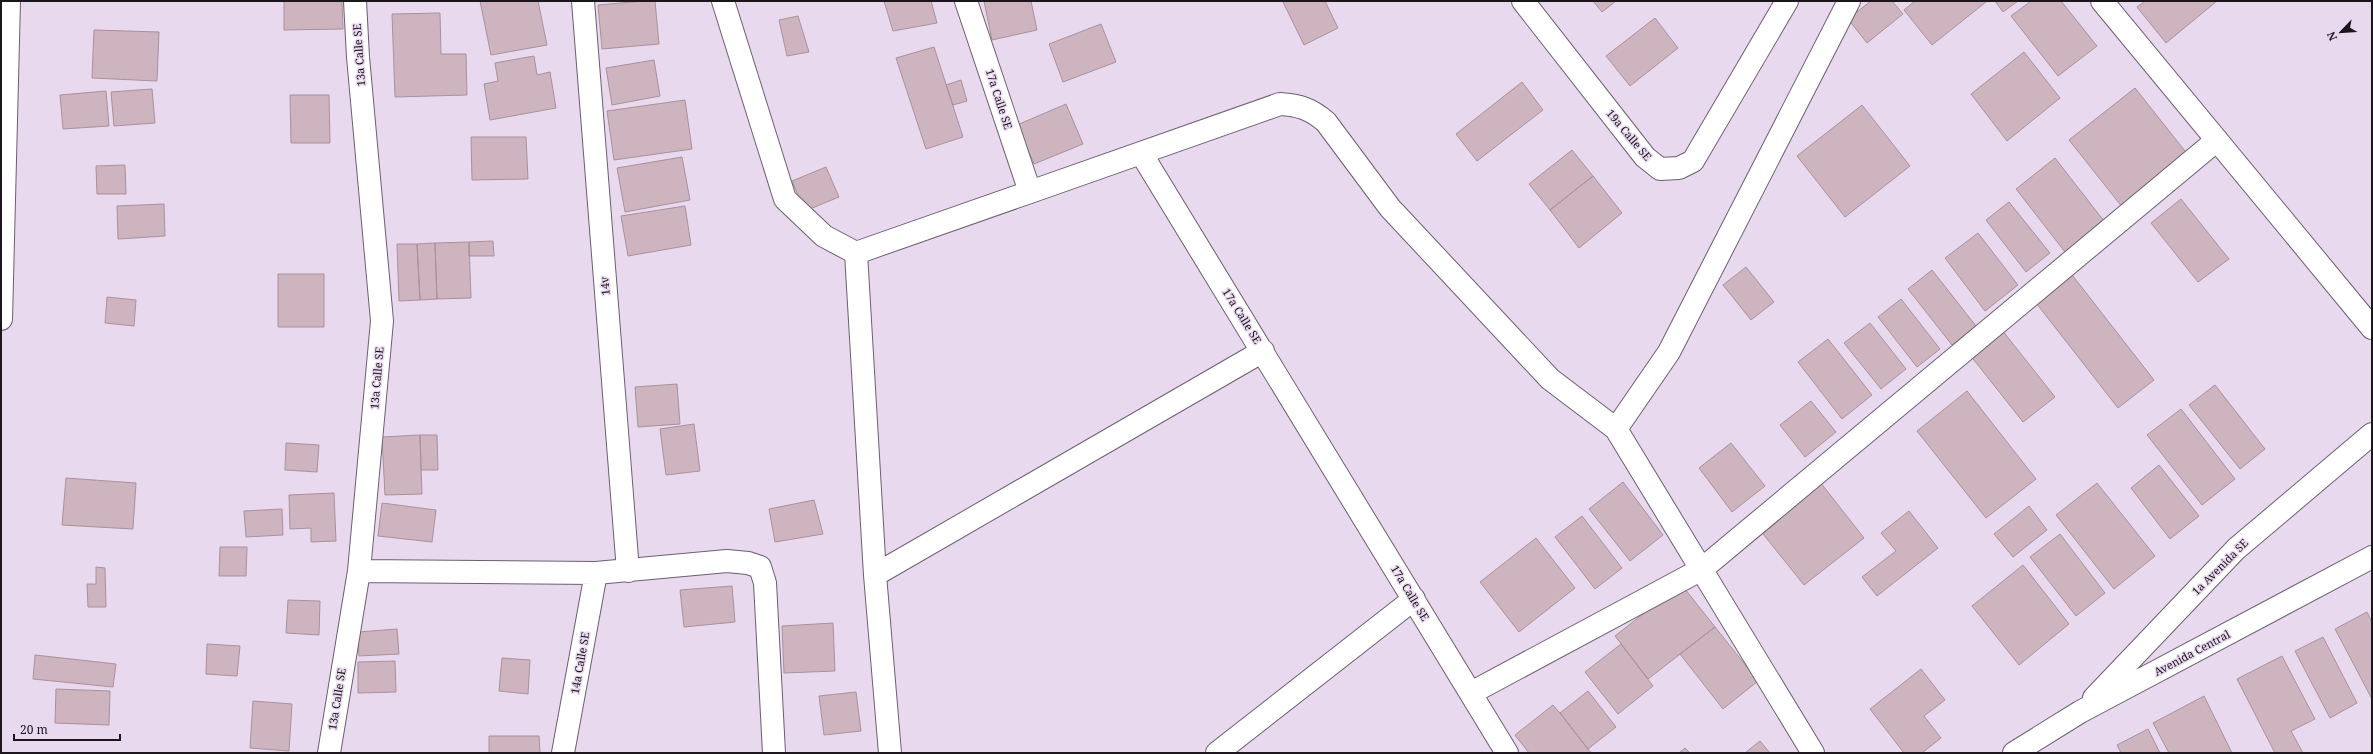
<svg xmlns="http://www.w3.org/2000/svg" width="2373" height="754" font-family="'Noto Serif',serif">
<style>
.building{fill:#cdb4bf;stroke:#a9919c}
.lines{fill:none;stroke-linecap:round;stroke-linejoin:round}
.street-casing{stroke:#6c5f71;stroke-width:24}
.street{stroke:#fff;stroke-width:22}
.labels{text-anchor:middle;stroke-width:3;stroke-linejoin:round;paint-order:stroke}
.street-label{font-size:11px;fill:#1b151c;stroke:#e9d9ee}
</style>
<rect width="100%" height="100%" fill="#e9d9ee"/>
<path class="building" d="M284 1H342L343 29 284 30Z
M480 1H538L547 45 491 55Z
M643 1H655L659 44 602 49 598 5Z
M884 1H931L937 23 893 31Z
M984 1H1031L1037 30 992 40Z
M1285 1H1325L1338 28 1304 45 1283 2Z
M1593 1H1616L1602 12Z
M1871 1H1892L1903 14 1867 43 1848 19Z
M1915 1H1986V2L1932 45 1904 10Z
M1995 1H2018L2003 12Z
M2031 1H2061L2097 46 2058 76 2011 16Z
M2145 1H2217L2166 43 2137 7Z
M440 13 441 54H466L467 95 395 97 392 14Z
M798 16 809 52 787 56 779 20Z
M1655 18 1678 48 1630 86 1606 56Z
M1101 24 1116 62 1063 82 1049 44Z
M94 30 159 32 157 81 92 78Z
M934 47 963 137 926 149 896 58Z
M2024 52 2060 98 2007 141 1971 94Z
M534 56 537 75 550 72 556 108 490 120 484 84 498 81 495 63Z
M654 60 660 96 612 105 606 68Z
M961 80 967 101 953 105 946 85Z
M1522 82 1543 110 1477 161 1456 134Z
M2135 88 2189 156 2123 208 2069 140Z
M152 89 155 123 114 126 111 92Z
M106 91 109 126 63 129 60 95Z
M290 95H329L330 143H291Z
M685 100 692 149 614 160 607 111Z
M1066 104 1083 144 1034 164 1017 125Z
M1862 105 1910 166 1845 217 1797 156Z
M471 137H526L528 179 472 180Z
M1572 150 1593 176 1550 210 1529 184Z
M682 157 690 200 625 212 617 168Z
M2055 158 2104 221 2065 252 2016 189Z
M125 165 126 194H97L96 166Z
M826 167 839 197 805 211 792 181Z
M1593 176 1622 213 1579 248 1550 210Z
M2181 199 2229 259 2198 282 2151 223Z
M2009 202 2050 253 2026 272 1986 220Z
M164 204 165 236 118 239 117 206Z
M685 206 691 245 628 256 621 216Z
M1978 233 2018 285 1985 311 1945 258Z
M493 241 494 256H469V242Z
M469 242 471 298 437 299 435 243Z
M435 243 437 299 420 300 417 244Z
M397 244H417L420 300 399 301Z
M1746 267 1774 302 1751 320 1723 285Z
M1932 270 1976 326 1952 345 1908 289Z
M2069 271 2154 380 2118 408 2033 299Z
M278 274H324V327H278Z
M107 297 136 300 134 326 105 323Z
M1901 299 1940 349 1917 367 1878 317Z
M1870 323 1906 369 1881 389 1844 343Z
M2002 330 2055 397 2023 422 1970 355Z
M1828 339 1872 395 1842 419 1798 362Z
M677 384 680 424 638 427 635 387Z
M2215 385 2265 449 2240 469 2189 405Z
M1967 391 2036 479 1986 518 1917 431Z
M1811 401 1836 432 1805 457 1780 425Z
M2181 409 2235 479 2202 505 2147 435Z
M694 424 700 471 666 475 660 429Z
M420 435 422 494 385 495 382 437Z
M420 435H437L438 470H421Z
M286 443 319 445 317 472 285 470Z
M1731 443 1765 486 1732 512 1699 468Z
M2159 465 2199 516 2170 539 2131 488Z
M66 478 136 483 133 529 62 525Z
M1623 482 1663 535 1630 561 1589 509Z
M1820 482 1864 538 1804 585 1759 529Z
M2097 483 2155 556 2114 589 2056 515Z
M334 493 336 541 311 542V528L290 529 289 495Z
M814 500 823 534 775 542 769 509Z
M382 503 436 510 432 542 378 536Z
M2029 506 2047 530 2013 557 1994 534Z
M282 509 283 535 246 537 244 511Z
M1909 511 1938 548 1877 596 1862 577 1896 551 1881 533Z
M1582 516 1622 568 1595 589 1555 537Z
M2060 534 2105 593 2076 616 2030 557Z
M1536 538 1575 588 1519 632 1480 582Z
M220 547H247L246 576H219Z
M2023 565 2069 624 2019 665 1972 606Z
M96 567 105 568 106 607H88L87 584H96Z
M1681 584 1715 627 1648 679 1615 636Z
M732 586 735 622 684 627 680 590Z
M288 600 320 601 319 635 286 633Z
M2367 612 2372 622V699L2335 629Z
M833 623 835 671 784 673 782 626Z
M1715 627 1758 681 1723 709 1680 654Z
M397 629 399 654 359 656 358 632Z
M2323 637 2357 703 2330 718 2295 651Z
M207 644 240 646 237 676 206 674Z
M1621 644 1653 686 1618 714 1585 672Z
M35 655 116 664 113 687 33 679Z
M2282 656 2315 719 2291 731 2303 753H2275L2237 679Z
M502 658 530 660 528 694 499 691Z
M395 661 396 692 358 693V662Z
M1921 669 1945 700 1924 716 1941 738 1922 753H1904L1870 709Z
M56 689 110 691 109 725 55 723Z
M1588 691 1616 727 1588 749 1560 713Z
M856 692 861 731 824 735 819 696Z
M2204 696 2232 753H2169L2153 723Z
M253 701 292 704 289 751 250 748Z
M1553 705 1560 713 1591 753H1529L1515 735Z
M2148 729 2160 753H2121L2117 745Z
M489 736H539L540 753H489Z
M1760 741 1770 753H1745Z
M1685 748 1690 753H1679Z"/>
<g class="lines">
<defs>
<path id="street" d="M583 1 628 571
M723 1 785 199 824 236 856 253
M966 1 1030 192 1280 104C1299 105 1311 109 1326 122L1390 208 1550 379 1616 429 1813 753
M1523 1 1645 157 1660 169 1679 168 1693 161 1787 1
M2102 1 2372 328
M1141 153 1507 753
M1 319 9 1
M1616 429 1669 352 1849 1
M359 571 596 573 727 561 748 563 760 567 765 583 774 753
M875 575 1263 351
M1471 693 1702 569 2217 140
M2094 698 2236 549 2372 434
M329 753 359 571 382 321 358 57 355 1
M563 753 596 573
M890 753 875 575 856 253 1030 192
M1217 753 1414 599
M2014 753 2080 712 2372 557"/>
</defs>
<use href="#street" class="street-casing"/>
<use href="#street" class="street"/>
</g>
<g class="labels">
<g class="street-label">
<text transform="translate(359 55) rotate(-94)" y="4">13a Calle SE</text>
<text transform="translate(999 99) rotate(72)" y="4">17a Calle SE</text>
<text transform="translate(1629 135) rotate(50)" y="4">19a Calle SE</text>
<text transform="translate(605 286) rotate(-95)" y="4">14v</text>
<text transform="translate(1242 316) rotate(58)" y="4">17a Calle SE</text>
<text transform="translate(377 378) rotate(-85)" y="4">13a Calle SE</text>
<text transform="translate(2220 567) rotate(-45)" y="4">1a Avenida SE</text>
<text transform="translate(1410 593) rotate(59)" y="4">17a Calle SE</text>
<text transform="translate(2192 653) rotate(-28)" y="4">Avenida Central</text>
<text transform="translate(580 663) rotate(-80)" y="4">14a Calle SE</text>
<text transform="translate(337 699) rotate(-81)" y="4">13a Calle SE</text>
</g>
</g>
<rect width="2373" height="754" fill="none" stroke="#1b151c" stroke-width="4"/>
<g transform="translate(2341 32) rotate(245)" stroke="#e9d9ee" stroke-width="3" paint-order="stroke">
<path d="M0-3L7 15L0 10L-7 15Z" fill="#1b151c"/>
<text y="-6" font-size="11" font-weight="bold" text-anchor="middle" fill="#1b151c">N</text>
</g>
<path d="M14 734v6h106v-6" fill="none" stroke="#1b151c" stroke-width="2"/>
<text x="20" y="734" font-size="12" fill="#1b151c" stroke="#e9d9ee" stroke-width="3" paint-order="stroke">20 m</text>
</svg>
